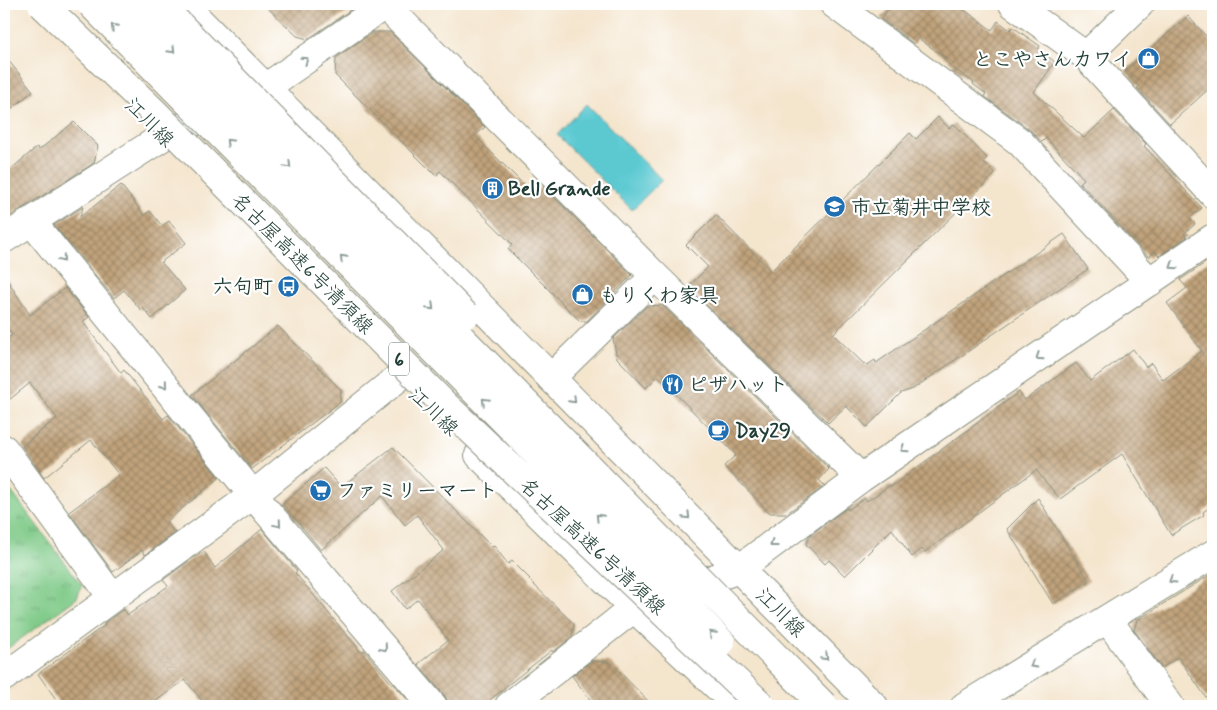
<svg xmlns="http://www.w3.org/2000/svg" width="1217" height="710" font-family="Mynerve,'Klee One',sans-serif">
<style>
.park{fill:url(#park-tufts);stroke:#50845e}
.water{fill:#5cc9d1;stroke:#3e8382}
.building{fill:url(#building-cross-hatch)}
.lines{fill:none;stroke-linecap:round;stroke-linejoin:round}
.minor-casing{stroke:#8a9180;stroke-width:30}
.primary-casing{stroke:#8a9180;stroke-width:30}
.minor{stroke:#fff;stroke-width:28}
.primary{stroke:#fff;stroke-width:28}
.motorway-bridge-casing{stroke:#8a9180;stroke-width:30;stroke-linecap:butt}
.motorway-bridge{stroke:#fff;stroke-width:28}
.oneway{stroke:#8f9e9a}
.labels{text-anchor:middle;stroke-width:4.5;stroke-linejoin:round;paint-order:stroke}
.shield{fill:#fff;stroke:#627771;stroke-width:1}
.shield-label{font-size:19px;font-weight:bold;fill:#1f3d34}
.poi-label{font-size:20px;font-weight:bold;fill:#1f3d34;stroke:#fff;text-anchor:start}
.street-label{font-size:20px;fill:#1f3d34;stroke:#fff}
</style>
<defs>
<pattern id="park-tufts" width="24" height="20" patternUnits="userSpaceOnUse" patternTransform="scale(1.25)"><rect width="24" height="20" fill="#80cb89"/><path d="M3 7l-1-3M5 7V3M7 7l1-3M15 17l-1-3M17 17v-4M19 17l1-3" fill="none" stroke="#68a671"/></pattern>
<pattern id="building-cross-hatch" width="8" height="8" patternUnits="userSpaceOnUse" patternTransform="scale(1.25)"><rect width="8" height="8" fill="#c1a37c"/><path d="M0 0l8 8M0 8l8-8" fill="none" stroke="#9c8666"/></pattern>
</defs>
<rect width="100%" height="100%" fill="#fff"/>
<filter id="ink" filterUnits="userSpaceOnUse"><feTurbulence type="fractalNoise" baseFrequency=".02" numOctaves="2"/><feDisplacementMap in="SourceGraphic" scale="10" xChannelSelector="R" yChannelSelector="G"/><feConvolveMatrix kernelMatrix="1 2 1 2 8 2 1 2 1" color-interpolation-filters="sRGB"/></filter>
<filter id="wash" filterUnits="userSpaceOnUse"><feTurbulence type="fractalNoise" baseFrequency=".0096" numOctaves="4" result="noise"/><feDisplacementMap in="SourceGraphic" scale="20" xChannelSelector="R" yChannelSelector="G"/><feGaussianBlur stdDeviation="1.12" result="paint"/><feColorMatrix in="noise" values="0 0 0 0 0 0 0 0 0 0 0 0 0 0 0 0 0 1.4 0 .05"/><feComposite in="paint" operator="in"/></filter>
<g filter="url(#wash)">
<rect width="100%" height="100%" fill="#f4e5cd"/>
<path class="park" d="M4 482 82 585 77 598 4 651Z"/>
<path class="water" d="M587 104 662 180 632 210 557 135Z"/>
<g id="blocks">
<path class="building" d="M264 4H359L308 39 297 36Z
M892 4H956L992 30 998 21 1010 30 1013 27 1040 46 1038 49 1055 62 1034 92 1084 138 1114 110 1146 144 1144 146 1202 208 1190 218 1195 224 1184 234 1187 237 1159 256 1155 252 1149 257 1080 183 1084 179 1046 138 1042 142 1029 129 984 96 986 94 973 84 974 83 952 67 954 64 918 38 914 44 881 19Z
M1188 16 1213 44V85L1170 124 1137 88 1139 87 1125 71Z
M373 32H390L485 127 475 136 533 194 542 185 632 275 587 321H580L508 249 512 244 440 171 436 176 335 75 336 58Z
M4 55 33 91 4 115Z
M938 117 949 128 954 124 987 158 983 162 995 174 833 334 866 366 875 360 876 363 1064 234 1088 269 913 389 901 393 867 427 846 406 828 423 688 287 708 267 686 245 716 215 771 271 910 133 916 139Z
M74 122 98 146 94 163 4 220V175L37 147 39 150Z
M121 185 144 215 150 211 162 226 169 221 186 243 161 262 185 290 152 319 143 308 141 310 124 290 114 298 54 225 83 207 80 217Z
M1208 261 1213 267V505L1203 512 1204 515 1171 535 1122 454 1060 499 1036 470 925 552 922 549 912 557 892 529 845 576 829 560 825 564 806 544 810 535 847 508 848 510 865 498 867 501 890 485 891 487 1019 392 1025 400 1076 363 1090 381 1133 349 1146 367 1151 363 1163 380 1202 351 1167 303 1187 288 1180 280Z
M4 275 30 315 65 288 89 317 83 322 121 373 124 370 163 419 168 415 219 478 166 522 175 533 145 555 142 550 113 572 69 512 119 475 91 440 44 478 22 446 57 418 30 383 4 404V341L12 335 4 323Z
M662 305 829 469 819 480 825 486 787 513H770L724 466 736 455 658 376 646 388 617 358 613 339 647 306Z
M278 326 341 390 340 402 252 469 192 395Z
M393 447 492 547 494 546 508 564 512 561 530 579 529 580 574 624 572 637 553 652 552 650 504 688V689L482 706H448V703L445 696 418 664 448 640 418 599 405 609 392 591 444 550 417 515 405 525 382 496 321 550 283 504 324 468 341 487Z
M1038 498 1089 581 1053 604 1007 529Z
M262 529 297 571 295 573 361 652 364 650 392 684 393 683 413 706H207L185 680 149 706H61L38 674 105 625 104 623 124 609 128 615 168 586 163 580 193 558 204 552 215 568Z
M1213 573V706H1212L1178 657 1162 668 1134 630 1137 620Z
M591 661 610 662 653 706H595L572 676Z"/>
</g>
</g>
<g filter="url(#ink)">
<use href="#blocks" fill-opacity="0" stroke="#8a9180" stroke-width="1"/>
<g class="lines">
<defs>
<path id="minor" d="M834 4 1020 142 1150 282
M1013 4 1086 56 1213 194
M385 5 655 276 861 478
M1086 56 1140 4
M31 221 253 495 433 706
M4 239 164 136 265 88 386 4
M551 378 655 276
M4 449 112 597
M1108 620 1170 706
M4 677 253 495 399 377
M509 706 634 608 739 569 861 478 1213 238
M965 706 1213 554"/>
<path id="primary" d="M183 4 874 706
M479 455 634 608 738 706"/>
</defs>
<use href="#minor" class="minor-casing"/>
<use href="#primary" class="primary-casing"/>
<use href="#minor" class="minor"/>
<use href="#primary" class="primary"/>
<defs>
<path id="motorway-bridge" d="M42 4 154 112 446 406 762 706
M91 4 593 510 721 642
M125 4 396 272 824 706
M159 4 465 315"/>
</defs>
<use href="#motorway-bridge" class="motorway-bridge-casing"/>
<use href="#motorway-bridge" class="motorway-bridge"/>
</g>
<defs><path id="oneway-chevron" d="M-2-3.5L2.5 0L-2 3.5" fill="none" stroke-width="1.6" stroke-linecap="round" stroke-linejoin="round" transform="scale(1.25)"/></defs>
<g class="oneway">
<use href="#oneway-chevron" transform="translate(114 27) rotate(-135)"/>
<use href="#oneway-chevron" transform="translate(172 50) rotate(45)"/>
<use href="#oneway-chevron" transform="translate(305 60) rotate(-35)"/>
<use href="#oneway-chevron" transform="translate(229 142) rotate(-135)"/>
<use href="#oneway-chevron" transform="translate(288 165) rotate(45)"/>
<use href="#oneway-chevron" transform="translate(343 258) rotate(-135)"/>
<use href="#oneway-chevron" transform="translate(62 259) rotate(51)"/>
<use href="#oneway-chevron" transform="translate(1173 266) rotate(146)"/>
<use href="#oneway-chevron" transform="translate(431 307) rotate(45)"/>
<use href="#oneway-chevron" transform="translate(1039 357) rotate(146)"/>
<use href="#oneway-chevron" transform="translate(164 385) rotate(51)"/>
<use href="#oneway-chevron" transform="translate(573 400) rotate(46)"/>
<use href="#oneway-chevron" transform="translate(485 401) rotate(-135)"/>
<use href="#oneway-chevron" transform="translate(904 449) rotate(146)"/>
<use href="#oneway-chevron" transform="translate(687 516) rotate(46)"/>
<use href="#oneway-chevron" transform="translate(599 517) rotate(-134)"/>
<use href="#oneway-chevron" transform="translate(278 524) rotate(50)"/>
<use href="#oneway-chevron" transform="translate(773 544) rotate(143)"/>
<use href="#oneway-chevron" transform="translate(1172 580) rotate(148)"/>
<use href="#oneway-chevron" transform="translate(712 634) rotate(-134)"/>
<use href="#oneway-chevron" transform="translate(384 648) rotate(50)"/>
<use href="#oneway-chevron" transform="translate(825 657) rotate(45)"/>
<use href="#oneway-chevron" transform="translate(1033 665) rotate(149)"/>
</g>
</g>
<defs>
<symbol id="shop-disc" viewBox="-11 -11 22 22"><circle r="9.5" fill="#1f6fb2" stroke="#fff"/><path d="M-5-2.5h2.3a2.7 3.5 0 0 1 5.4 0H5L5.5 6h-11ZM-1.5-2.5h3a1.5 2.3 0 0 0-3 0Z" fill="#fff"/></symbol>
<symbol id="building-disc" viewBox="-11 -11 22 22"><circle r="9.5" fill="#1f6fb2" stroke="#fff"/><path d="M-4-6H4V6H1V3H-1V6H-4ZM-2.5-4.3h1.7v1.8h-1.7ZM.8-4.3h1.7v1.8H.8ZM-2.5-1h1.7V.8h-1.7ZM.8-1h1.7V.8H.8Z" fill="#fff"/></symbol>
<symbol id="school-disc" viewBox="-11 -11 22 22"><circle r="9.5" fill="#1f6fb2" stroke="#fff"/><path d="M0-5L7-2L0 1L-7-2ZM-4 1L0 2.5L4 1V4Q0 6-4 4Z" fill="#fff"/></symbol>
<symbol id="bus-disc" viewBox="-11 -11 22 22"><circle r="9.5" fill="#1f6fb2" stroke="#fff"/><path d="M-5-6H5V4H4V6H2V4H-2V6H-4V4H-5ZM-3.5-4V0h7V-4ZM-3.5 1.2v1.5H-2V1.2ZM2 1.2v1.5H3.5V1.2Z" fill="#fff"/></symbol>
<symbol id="restaurant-disc" viewBox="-11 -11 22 22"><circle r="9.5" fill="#1f6fb2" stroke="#fff"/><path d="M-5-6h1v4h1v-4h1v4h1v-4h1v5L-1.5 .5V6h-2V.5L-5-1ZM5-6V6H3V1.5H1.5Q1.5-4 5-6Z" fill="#fff"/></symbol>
<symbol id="cafe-disc" viewBox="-11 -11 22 22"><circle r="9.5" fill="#1f6fb2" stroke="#fff"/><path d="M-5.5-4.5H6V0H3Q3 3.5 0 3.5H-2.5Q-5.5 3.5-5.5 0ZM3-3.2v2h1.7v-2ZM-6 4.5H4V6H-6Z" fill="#fff"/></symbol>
<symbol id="supermarket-disc" viewBox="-11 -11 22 22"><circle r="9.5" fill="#1f6fb2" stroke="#fff"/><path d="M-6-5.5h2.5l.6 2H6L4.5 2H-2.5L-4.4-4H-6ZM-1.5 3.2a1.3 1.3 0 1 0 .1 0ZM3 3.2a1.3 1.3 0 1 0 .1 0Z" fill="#fff"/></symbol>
</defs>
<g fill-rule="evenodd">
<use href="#shop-disc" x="1136" y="46" width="25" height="25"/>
<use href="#building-disc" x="480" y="176" width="25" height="25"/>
<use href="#school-disc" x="822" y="194" width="25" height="25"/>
<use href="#bus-disc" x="276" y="274" width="25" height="25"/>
<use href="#shop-disc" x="570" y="282" width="25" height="25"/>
<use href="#restaurant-disc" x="660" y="372" width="25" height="25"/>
<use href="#cafe-disc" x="706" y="418" width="25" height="25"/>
<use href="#supermarket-disc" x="308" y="478" width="25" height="25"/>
</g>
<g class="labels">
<rect class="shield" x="389" y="342.5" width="20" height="33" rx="4"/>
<g class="shield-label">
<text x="399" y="366">6</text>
</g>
<g class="poi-label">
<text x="1132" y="66" text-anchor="end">とこやさんカワイ</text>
<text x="508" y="195">Bell Grande</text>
<text x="851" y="214">市立菊井中学校</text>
<text x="273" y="293" text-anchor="end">六句町</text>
<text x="599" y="302">もりくわ家具</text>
<text x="688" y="391">ピザハット</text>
<text x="735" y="437">Day29</text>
<text x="337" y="497">ファミリーマート</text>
</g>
<g class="street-label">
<text transform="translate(150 122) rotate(45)" y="7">江川線</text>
<text transform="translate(303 263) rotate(45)" y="7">名古屋高速6号清須線</text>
<text transform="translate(434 411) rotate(44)" y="7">江川線</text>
<text transform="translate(593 546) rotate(43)" y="7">名古屋高速6号清須線</text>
<text transform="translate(781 612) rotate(45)" y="7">江川線</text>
</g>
</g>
<rect width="1217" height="710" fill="none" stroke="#fff" stroke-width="20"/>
</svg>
